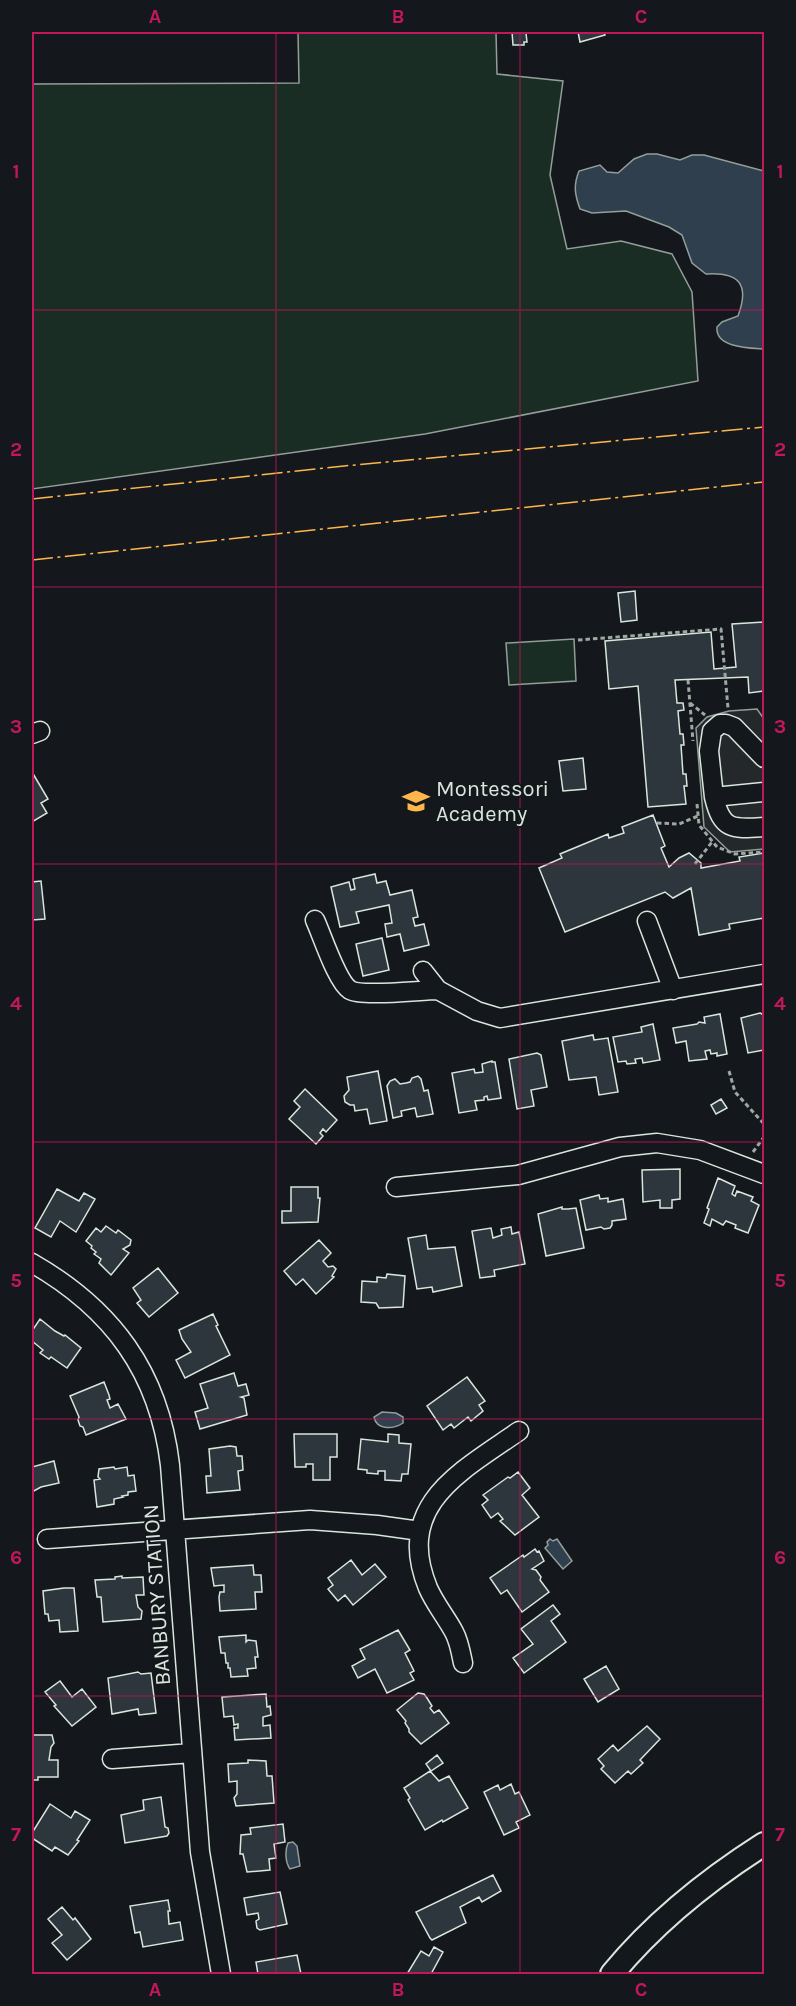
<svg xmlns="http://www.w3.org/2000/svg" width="796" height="2006" font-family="Karla,sans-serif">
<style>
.green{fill:#1a2d24;stroke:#939e99;stroke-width:1.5}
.parking{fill:#24282b;stroke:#939e99;stroke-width:1.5}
.water{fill:#2f3f4d;stroke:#939e99;stroke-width:1.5}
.building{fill:#2c363c;stroke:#d8e6dc;stroke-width:1.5}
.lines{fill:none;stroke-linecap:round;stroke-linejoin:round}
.minor-casing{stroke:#d8e6dc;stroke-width:21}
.major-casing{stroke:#d8e6dc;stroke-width:26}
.path{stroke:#9da8a2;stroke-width:3;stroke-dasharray:4.5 3;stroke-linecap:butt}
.minor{stroke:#14181c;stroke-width:18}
.major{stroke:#14181c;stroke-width:22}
.power{stroke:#ffb74d;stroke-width:1.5;stroke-dasharray:21 4.5 3 4.5;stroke-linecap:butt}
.grid{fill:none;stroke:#c2185b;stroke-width:1.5;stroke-opacity:0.55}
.labels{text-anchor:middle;stroke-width:4.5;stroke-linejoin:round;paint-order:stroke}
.poi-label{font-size:22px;fill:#d8e6dc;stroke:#14181c;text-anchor:start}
.street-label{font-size:22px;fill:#d8e6dc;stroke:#14181c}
.neatline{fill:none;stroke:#c2185b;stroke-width:2}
.grid-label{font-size:20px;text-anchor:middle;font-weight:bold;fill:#c2185b}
</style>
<rect width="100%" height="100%" fill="#14181c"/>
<path class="green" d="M298 32H496L497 74 563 81 550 175 567 249 621 241 672 254 692 292 698 381 425 434 32 489V84L299 83Z
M574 639 576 681 509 685 506 643Z"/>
<path class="parking" d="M757 709 764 719V849L730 852 704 827 696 728 707 717 729 711Z"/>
<path class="water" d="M647 154H657L680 160 692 155H704L764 171V349C750 348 715 348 717 327L722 322 738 316C750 284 739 272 706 274L692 263 682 235 669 227 626 211 592 213 580 209C575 195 573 186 579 171L600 165 607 172 618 173 634 159Z
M382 1412 396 1413 403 1417V1423C394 1429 377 1431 374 1417Z
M550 1539 553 1541 557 1539 572 1561 563 1569 545 1548 548 1545 547 1542Z
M293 1842 297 1846 300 1866 290 1869C285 1862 285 1850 288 1843Z"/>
<path class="building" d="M503 32H554V33H526L527 42H524V45H513L512 32Z
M578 32H604L605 35 580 42Z
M635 591 637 620 621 622 618 593Z
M764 622V691L749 693 748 677 675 680 677 703H683L684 710 678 711 680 734H683L684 745H681L683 774H686L687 786H684L686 804 648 807 638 686 609 689 605 641 711 632 714 669 736 667 732 624Z
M583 758 586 789 563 791 559 761Z
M32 772 48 799 41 803 47 813 32 822Z
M653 815 665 846 661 848 669 867 679 858 689 853 701 863V868L740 861 739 857 764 853V918L729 924 730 929 699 935 691 888 673 898 665 892 565 932 539 868 562 858 560 854 608 834 609 838 624 833 622 827Z
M375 874 377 883 386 881 390 895 412 890 418 917 413 918 415 926 424 924 429 945 404 951 400 934 387 937 385 924 392 923 389 905 356 912 359 923 340 927 331 887 349 882 351 890 355 889 353 879Z
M41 881 45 919 32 920V882Z
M382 938 389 970 363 976 356 944Z
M760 1013 764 1015V1050L748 1053 741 1018Z
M720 1014 727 1054 717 1056V1053L711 1054 710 1050 705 1051 707 1059 689 1061 686 1041 676 1043 673 1028 697 1024 699 1022 705 1023 704 1017Z
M653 1024 660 1060 643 1063 642 1058 635 1059 636 1063 627 1064 626 1061 618 1062 613 1037 642 1032 641 1027Z
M593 1035 594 1040 608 1038 618 1092 599 1095 596 1077 569 1080 562 1041Z
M537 1053 541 1055 547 1087 531 1090 534 1106 517 1109 509 1059Z
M492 1061V1062H495L501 1098 488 1100 487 1096 484 1097V1100L475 1101 477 1110 459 1113 452 1073 474 1069 475 1073 483 1072 482 1064Z
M378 1071 387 1121 370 1124 367 1109 355 1111 354 1105H350L345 1102 344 1096 349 1090 347 1077Z
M418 1076 421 1079 424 1091 428 1090 433 1114 417 1117 415 1108 401 1111 402 1116 393 1118 387 1086 390 1081 395 1079 400 1084 406 1083 410 1082 412 1078Z
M305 1089 337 1120 326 1132 323 1129 320 1133 323 1136 316 1144 289 1119 300 1107 294 1101Z
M721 1099 727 1108 716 1114 711 1105Z
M680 1169V1199L672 1200V1208H660V1200L643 1202 642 1170Z
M718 1178 735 1186 732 1194 735 1196 737 1191 753 1197 751 1201 759 1205 748 1233 735 1228 736 1225 726 1221 723 1225 712 1219 710 1226 704 1223 709 1209 707 1208Z
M291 1187H318V1198H320L318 1222 282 1223V1211H291Z
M57 1189 79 1201 84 1193 95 1199 76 1232 60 1221 51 1237 35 1228Z
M599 1195 600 1199 608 1198V1202L623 1199 626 1219 612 1221V1225L610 1228 604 1229 601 1227 586 1230 580 1200Z
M562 1207V1209H568L576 1208 584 1248 546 1256 538 1214Z
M106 1226 116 1233 118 1230 131 1240 130 1245 123 1249 129 1253 111 1275 99 1263 101 1259 94 1254 96 1252 91 1248 92 1246 86 1241 96 1228 101 1232Z
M511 1227 512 1234 519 1232 525 1264 494 1270 495 1276 480 1278 472 1231 491 1228 493 1238 502 1235 501 1229Z
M426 1235 428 1249 455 1247 462 1286 433 1292 432 1287 417 1289 408 1238Z
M319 1240 331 1253 323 1261 328 1267 333 1266 336 1269 332 1276 334 1277 316 1294 303 1279 296 1285 284 1271Z
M158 1268 178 1293 149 1317 137 1303 141 1300 133 1288Z
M387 1274 405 1276 403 1307 379 1308 376 1303 361 1302 362 1281 377 1282V1277L386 1278Z
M213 1314 218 1325 216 1326 230 1355 185 1378 176 1360 191 1352 182 1339 179 1330Z
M40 1319 55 1331 64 1336 65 1335 81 1348 67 1368 51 1357 49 1359 40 1353 43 1350 32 1341V1331Z
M234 1373 238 1386 246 1384 249 1395 241 1397 244 1398 247 1415 200 1429 195 1412 208 1408 200 1384Z
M467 1377 485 1401 479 1405 483 1411 471 1421 468 1417 454 1428 451 1424 443 1430 427 1406Z
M104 1382 109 1395 110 1399 107 1400 110 1408 118 1404 126 1419 86 1435 83 1427 80 1426 78 1420 79 1417 70 1396Z
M294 1434H337V1457H330V1480H313V1464H306V1467H295Z
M388 1434 399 1435V1443L411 1444 408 1474H402L401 1481 385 1480V1471H378V1474L367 1473V1470L358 1469 361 1439 388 1442Z
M230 1446 236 1447 237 1456H242L243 1470 238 1471 240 1490 207 1493 206 1476H211L209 1449Z
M54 1461 59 1483 41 1487 32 1492V1467Z
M114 1467 115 1469 127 1467 128 1476 134 1475 136 1491 128 1492V1495L122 1496 123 1497 114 1499V1504L97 1507 94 1480 100 1479 98 1477 99 1469Z
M518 1472 530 1488 522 1495 539 1517 515 1535 500 1521 503 1519 498 1513 491 1518 482 1505 488 1500 483 1495 508 1477 510 1478Z
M535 1549 537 1552 539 1551 544 1561 532 1569 536 1570 541 1577 540 1580 549 1592 522 1612 507 1590 501 1594 490 1578 523 1555 524 1557Z
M351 1560 362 1575 375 1564 386 1577 353 1605 345 1595 338 1601 328 1589 333 1585 328 1578Z
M253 1565 254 1575H261L262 1592H255L256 1609 220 1611 219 1597 220 1592H224V1585L214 1586 211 1568Z
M122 1576V1578L143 1577 144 1595H136L138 1607 142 1611 141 1619 103 1622 101 1597H97L95 1580 115 1579V1577Z
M64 1588H74L78 1631 60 1632 59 1620 49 1621 48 1614H45L43 1591Z
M553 1605 560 1614 551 1621 566 1642 524 1673 513 1658 533 1644 521 1629Z
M398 1630 410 1650 405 1653 414 1671 410 1673 414 1680 387 1693 375 1669 358 1678 352 1666 365 1659 360 1649Z
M246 1635V1642L248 1640 256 1641 258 1657H255L256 1668 247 1669 248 1676 231 1677 230 1668H228V1663H226L225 1653H221L219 1637Z
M606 1666 619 1689 598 1702 584 1679Z
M138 1672 141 1674 151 1673 156 1713 139 1715 138 1709 112 1714 108 1678Z
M60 1681 72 1697 82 1689 96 1707 72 1726 54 1706 56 1705 45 1692Z
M418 1693 424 1694 427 1698 432 1706 430 1708 434 1713 439 1710 449 1723 421 1744 409 1732V1729L405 1723 406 1721 397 1710Z
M266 1694 267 1707 270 1706 271 1715 263 1717V1726L270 1725 271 1738 235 1740 234 1728H238V1724L234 1725 233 1716 224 1717 222 1697Z
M647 1726 660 1739 640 1760 643 1763 631 1774 628 1771 615 1783 601 1769 604 1766 598 1759 613 1745 618 1751Z
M32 1735H52L54 1743 51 1747 49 1760H58V1777H38V1780H32Z
M437 1755 443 1763 431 1771 426 1764Z
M248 1760 266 1761 267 1776H272L274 1803 236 1806 234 1798 237 1794V1781L229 1782 228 1764 248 1763Z
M430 1771 439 1781 449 1776 468 1808 443 1822 442 1820 425 1830 408 1800 410 1798 404 1788Z
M511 1784 515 1794 519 1792 530 1815 516 1822 519 1828 504 1835 484 1792 498 1785 500 1790Z
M161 1797 165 1827 168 1828 169 1833 167 1836 125 1843 121 1815 144 1810 143 1800Z
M50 1804 71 1818 75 1811 90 1820 77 1840 79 1841 68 1855 55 1847 52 1851 32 1838V1833Z
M283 1824 285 1842 274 1844 276 1858 269 1859 270 1870 247 1872 243 1854H240L241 1835 251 1834 250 1828Z
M493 1875 501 1891 482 1902 479 1897 460 1907 466 1923 432 1940 430 1938 416 1912Z
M280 1892 287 1924 260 1930 257 1928 256 1921 259 1919 258 1913 247 1915 244 1898Z
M168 1900 170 1911H168L169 1924 180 1922 183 1940 143 1947 140 1932 135 1933 130 1906Z
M62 1907 73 1920 75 1918 91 1939 67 1960 52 1943 62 1935 48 1919Z
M434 1947 443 1952 431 1974H407L421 1951 429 1956Z
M297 1955 301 1974H258L256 1962Z"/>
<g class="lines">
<defs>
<path id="minor" d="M32 734 40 731
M764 758 734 727 726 724H720L712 731 709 751 714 797 764 792
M714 797C722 831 733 829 764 827
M315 920C322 935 337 982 350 990 362 997 421 990 438 990
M647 921 673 990
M423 971 438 990 477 1011 500 1018 764 974
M396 1187 518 1175 620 1147 657 1143 700 1150 764 1174
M32 1263C112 1309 159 1372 170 1465L200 1852 221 1974
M47 1539 310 1520 377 1525 420 1531
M463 1663C461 1653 459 1641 454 1632 446 1617 435 1604 428 1588 394 1505 460 1472 519 1431
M112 1759 192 1753"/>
<path id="major" d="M612 1974C654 1923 709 1879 764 1844"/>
</defs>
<use href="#minor" class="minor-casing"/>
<use href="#major" class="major-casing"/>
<path class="path" d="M578 640 721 629 728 708
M688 680 693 741
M690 703 705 715
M697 804 699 825 717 847 735 854 764 852
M657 823 679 824 698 816
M695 864 712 842
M729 1071 735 1092 764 1124
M753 1152 764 1137"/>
<use href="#minor" class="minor"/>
<use href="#major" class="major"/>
<path class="power" d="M32 499 344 466 764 427
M32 560 764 482"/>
</g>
<path class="grid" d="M276 32V1974M520 32V1974M32 310H764M32 587H764M32 864H764M32 1142H764M32 1419H764M32 1696H764"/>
<defs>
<symbol id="school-bare" viewBox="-9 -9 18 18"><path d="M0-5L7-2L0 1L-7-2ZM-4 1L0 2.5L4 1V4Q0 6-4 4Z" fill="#ffb74d" stroke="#14181c" stroke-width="2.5" paint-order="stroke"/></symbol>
</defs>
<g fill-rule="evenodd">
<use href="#school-bare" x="397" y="782" width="38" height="38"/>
</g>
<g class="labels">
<g class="poi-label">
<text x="436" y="796">Montessori<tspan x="436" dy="25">Academy</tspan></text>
</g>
<g class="street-label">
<text transform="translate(156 1595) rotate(-94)" y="8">BANBURY STATION</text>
</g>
</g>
<rect width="796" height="2006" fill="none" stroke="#14181c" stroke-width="66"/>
<rect x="33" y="33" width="730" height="1940" class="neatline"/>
<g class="grid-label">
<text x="155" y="23">A</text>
<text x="398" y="23">B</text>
<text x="641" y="23">C</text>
<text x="16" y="178">1</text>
<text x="780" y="178">1</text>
<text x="16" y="456">2</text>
<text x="780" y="456">2</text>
<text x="16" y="733">3</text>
<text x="780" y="733">3</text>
<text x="16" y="1010">4</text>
<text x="780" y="1010">4</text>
<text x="16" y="1287">5</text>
<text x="780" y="1287">5</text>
<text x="16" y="1564">6</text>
<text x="780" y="1564">6</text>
<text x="16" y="1841">7</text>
<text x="780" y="1841">7</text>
<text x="155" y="1996">A</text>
<text x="398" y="1996">B</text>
<text x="641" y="1996">C</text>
</g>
</svg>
